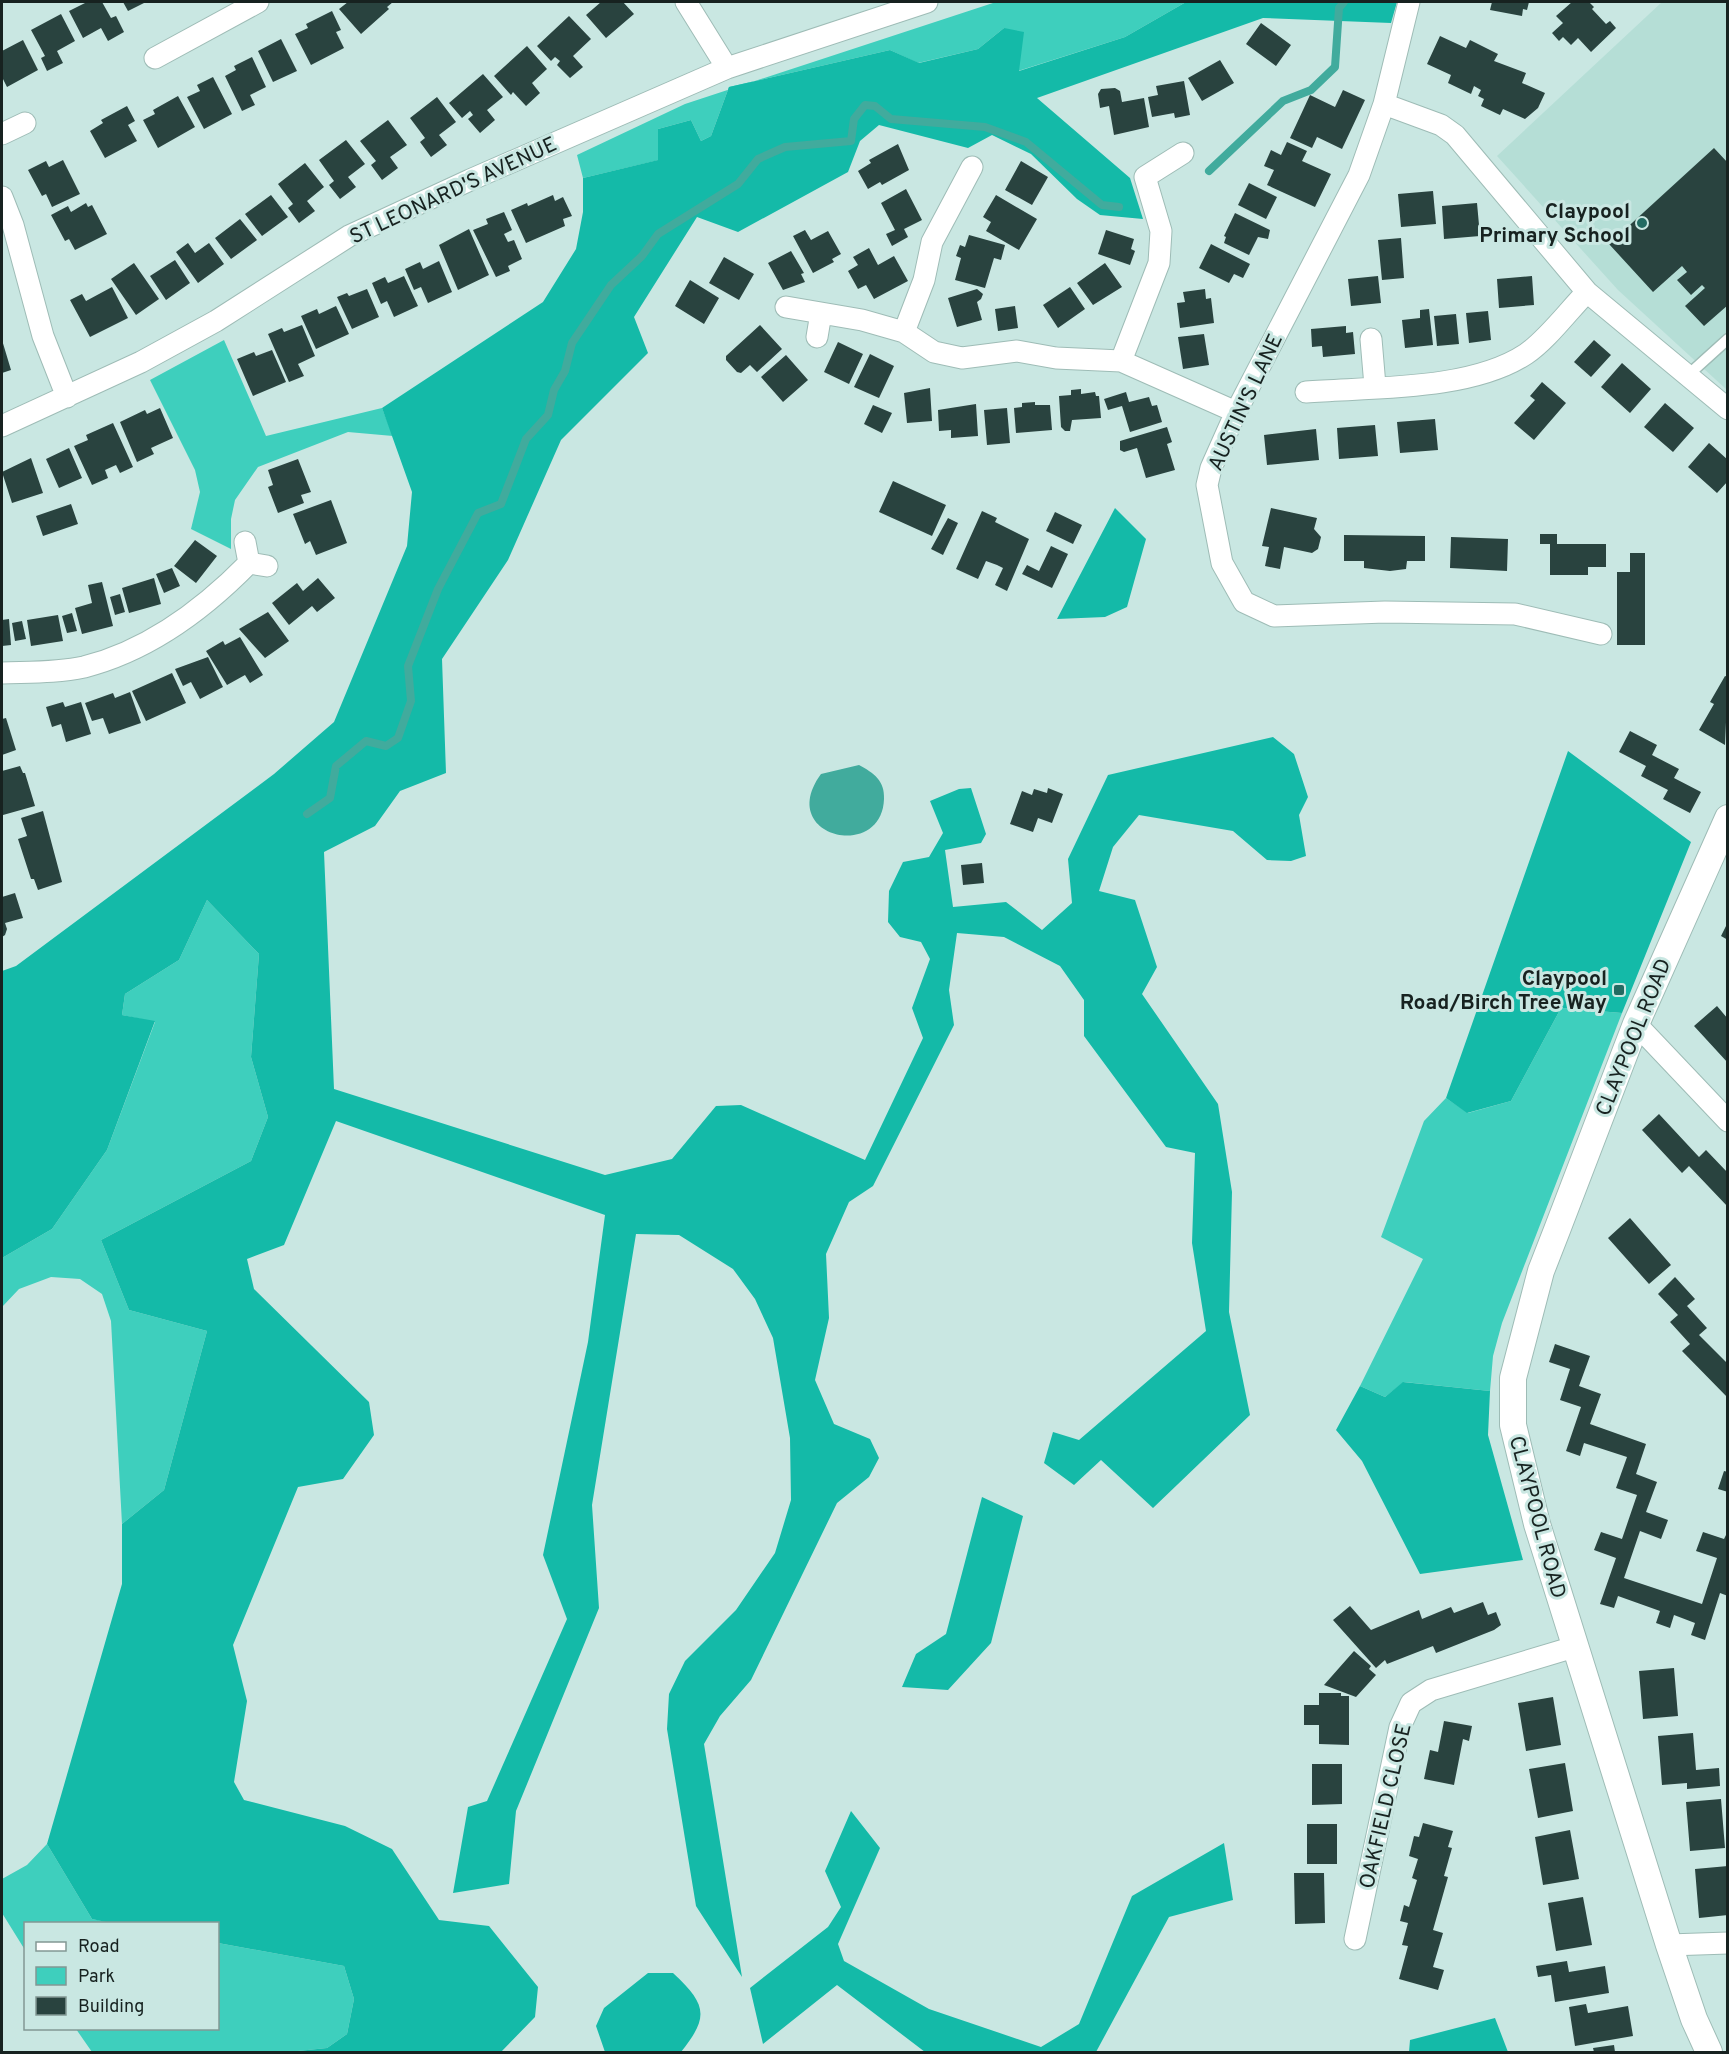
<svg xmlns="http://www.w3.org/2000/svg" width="1729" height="2054" font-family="Overpass,sans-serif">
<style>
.built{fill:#b5ded6}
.green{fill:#3ecfbd}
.forest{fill:#14baa8}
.water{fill:#41ab9d}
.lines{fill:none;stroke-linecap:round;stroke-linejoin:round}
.stream{stroke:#41ab9d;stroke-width:8}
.building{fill:#29433f}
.service-casing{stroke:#9ebcb6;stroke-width:13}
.minor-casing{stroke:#9ebcb6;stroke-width:23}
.tertiary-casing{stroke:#9ebcb6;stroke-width:28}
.service{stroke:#fff;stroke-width:10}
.minor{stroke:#fff;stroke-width:21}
.tertiary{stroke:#fff;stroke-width:26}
.poi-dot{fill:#236b62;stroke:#c9e7e2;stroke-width:2}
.labels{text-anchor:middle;stroke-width:6;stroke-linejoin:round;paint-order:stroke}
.street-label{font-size:21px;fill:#172220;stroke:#c9e7e2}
.poi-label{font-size:21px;font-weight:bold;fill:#172220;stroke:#c9e7e2;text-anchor:end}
</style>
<rect width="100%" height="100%" fill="#c9e7e2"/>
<path class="built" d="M1662 2H1727V390L1618 290 1497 156Z"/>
<path class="green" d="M996 2H1186L1125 37 1018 71 1004 28 978 49 918 63 890 50 729 87 711 136 701 141 691 120 658 129 659 160 583 178 577 155 685 104Z
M224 340 266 436 382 408 393 436 348 432 258 467 235 500 231 519V549L191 529 200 492 195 470 150 380Z
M207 900 259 954 251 1057 268 1117 251 1161 101 1240 129 1310 207 1331 164 1490 122 1524 111 1321 102 1294 80 1279 51 1277 19 1289 2 1307V1258L52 1229 107 1150 155 1022 122 1015 125 994 179 960Z
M1561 1008 1622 1013 1502 1323 1493 1356 1490 1391 1404 1382 1385 1397 1360 1386 1423 1259 1381 1237 1424 1121 1446 1098 1468 1113 1511 1101Z
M47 1844 92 1919 115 1923 26 1924 25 1950 2 1913V1879L27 1865Z
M218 1943 344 1966 354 1999 347 2034 327 2048 288 2052H92L76 2029 218 2028Z"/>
<path class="forest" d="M1186 2H1397L1391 23 1263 18 1037 98 1130 178 1143 219 1100 215 1077 199 1031 154 992 135 968 148 879 125 860 141 848 172 738 232 697 217 634 317 648 353 561 440 508 560 442 659 446 773 400 791 375 826 324 852 334 1089 605 1175 672 1159 716 1106 741 1105 865 1160 923 1038 912 1008 930 959 921 942 900 937 888 922 889 891 903 862 929 857 943 833 930 801 959 789 971 788 986 834 981 843 945 850 953 907 1006 902 1042 930 1072 903 1068 859 1108 775 1273 737 1294 754 1308 797 1299 815 1306 856 1291 861 1267 860 1233 831 1139 815 1113 847 1099 891 1135 900 1157 967 1142 994 1218 1104 1232 1192 1229 1312 1250 1415 1153 1508 1101 1460 1074 1485 1044 1463 1053 1432 1079 1440 1206 1331 1192 1243 1195 1153 1166 1147 1084 1036V1000L1060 966 1004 937 957 933 949 990 954 1025 873 1186 849 1202 826 1254 829 1318 815 1380 834 1424 870 1439 879 1458 869 1477 837 1503 751 1680 720 1716 704 1744 742 1977 696 1906 667 1729 669 1694 685 1661 736 1610 775 1553 791 1500 790 1438 773 1338 755 1299 733 1269 679 1235 636 1234 592 1505 599 1608 516 1811 509 1884 453 1893 468 1807 487 1801 567 1619 543 1555 588 1342 605 1215 336 1121 284 1245 247 1259 254 1289 369 1402 374 1435 343 1479 298 1487 233 1645 247 1701 234 1782 244 1800 345 1826 392 1849 439 1920 489 1926 538 1987 535 2017 501 2052H288L327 2048 347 2034 354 1999 344 1966 218 1943V1924H115L92 1919 47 1844 122 1584V1524L164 1490 207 1331 129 1310 101 1240 251 1161 268 1117 251 1057 259 954 207 900 179 960 125 994 122 1015 155 1021 107 1150 52 1229 2 1258V971L16 966 274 774 334 722 407 546 412 492 382 408 543 302 576 249 583 212V178L658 160V129L691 120 701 141 711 136 729 87 890 50 919 63 978 49 1004 28 1024 32 1019 71 1125 37Z
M1115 508 1146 539 1127 607 1105 617 1057 619Z
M1568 751 1691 842 1622 1013 1561 1008 1511 1101 1467 1113 1446 1098Z
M1403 1382 1490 1391 1488 1435 1523 1560 1420 1574 1362 1461 1336 1430 1360 1386 1385 1397Z
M982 1497 1023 1516 991 1643 948 1690 902 1687 916 1654 946 1634Z
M851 1811 880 1848 838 1944 844 1961 929 2009 1041 2047 1079 2024 1132 1896 1224 1843 1233 1900 1169 1917 1096 2052H925L837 1985 763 2044 750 1988 828 1927 841 1907 825 1871Z
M648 1973H673C706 2004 710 2016 681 2052H605L596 2026 604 2008Z
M1495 2018 1508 2052H1409L1410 2040Z"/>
<path class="water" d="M859 765C874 773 885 781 884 799 882 862 775 837 821 774Z"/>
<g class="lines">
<path class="stream" d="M1209 171 1283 101 1311 90 1335 67 1339 8 1344 2
M307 814 330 798 336 766 366 741 386 746 398 738 411 701 408 666 438 589 478 513 501 504 526 439 548 415 554 390 565 371 572 343 611 285 642 256 658 234 738 184 758 159 785 147 851 141 854 119 865 105 875 106 891 119 985 127 1026 142 1102 205 1119 207"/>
</g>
<path class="building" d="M87 2H102L111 18 116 16 124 32 108 41 101 28 83 38 69 11Z
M123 2H146L128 11Z
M348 2H393L387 7 389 9 361 34 339 9Z
M601 2H623L634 14 606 38 586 15Z
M1492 2H1529L1527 10 1523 9 1522 16 1490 10Z
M1572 2H1589L1594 7 1592 9 1606 24 1610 21 1616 28 1591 52 1578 38 1571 45 1563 37 1559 41 1552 33 1563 23 1556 16Z
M332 11 341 30 336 32 344 48 311 65 295 34 308 28 306 24Z
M61 14 75 41 57 51 63 63 47 71 41 58 45 56 31 30Z
M569 16 591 39 573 56 583 67 570 78 557 65 560 61 555 57 551 61 537 46Z
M1261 23 1291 45 1276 66 1246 44Z
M1440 36 1466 48 1470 40 1498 54 1494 61 1526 73 1522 83 1545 93 1538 108 1525 119 1503 109 1500 115 1481 106 1484 99 1478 96 1481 90 1474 86 1471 94 1448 83 1451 75 1427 64Z
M281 39 297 71 273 82 258 51Z
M23 40 38 70 7 87 2 77V51Z
M527 46 547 69 532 83 540 93 526 106 513 92 511 95 494 76Z
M252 57 266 87 250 95 255 105 242 111 225 76 236 70 234 66Z
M1220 60 1234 83 1202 101 1188 78Z
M483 74 503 97 487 110 495 120 480 133 468 119 473 115 470 111 462 118 449 103Z
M213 77 232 114 204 129 187 97 200 91 197 85Z
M1184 81 1190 115 1175 118 1174 113 1152 117 1148 97 1158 95 1156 86Z
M1115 88 1120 91 1122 102 1144 98 1149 127 1114 135 1109 106 1100 108 1098 94 1101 89Z
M1343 90 1365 100 1342 149 1317 137 1312 148 1290 138 1310 95 1335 107Z
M178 96 195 127 158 148 143 120 155 114 153 110Z
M437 97 456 122 439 135 447 145 431 157 420 142 425 138 410 118Z
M127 106 135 121 128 125 137 141 105 158 90 131 103 123 101 120Z
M388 120 407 145 390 157 398 168 382 180 371 165 376 161 360 141Z
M346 140 365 164 348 177 356 187 340 199 329 185 334 181 319 160Z
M1287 142 1307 151 1302 161 1331 174 1315 207 1267 185 1274 170 1264 166 1271 150 1281 155Z
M898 144 909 170 882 185 880 182 868 189 858 171 871 163 869 160Z
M1714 148 1728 163V305L1704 326 1685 306 1705 288 1702 285 1691 295 1677 280 1687 272 1682 266 1653 292 1609 244Z
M63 160 80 194 52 207 46 194 42 196 28 170 46 161 49 167Z
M1021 161 1048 177 1032 205 1005 190Z
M305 163 324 187 307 201 315 211 299 223 288 208 293 204 278 184Z
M1249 183 1277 197 1266 219 1238 205Z
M906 189 922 220 904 229 908 237 892 246 886 234 895 230 881 203Z
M1433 191 1436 224 1401 227 1398 194Z
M271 195 288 217 262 236 245 214Z
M553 195 555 201 563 197 572 216 563 219 565 226 526 243 511 210 527 203 528 206Z
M996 195 1037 219 1019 250 986 231 991 222 983 217Z
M86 203 88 207 92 205 107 234 75 250 69 239 65 241 51 215 68 206 71 212Z
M1477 203 1480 236 1444 239 1442 206Z
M504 212 512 230 504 234 508 242 514 240 522 259 508 266 510 271 496 277 473 230 488 224 486 219Z
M1235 213 1270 230 1268 239 1258 237 1249 255 1224 243 1226 237 1224 236Z
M240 219 257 240 231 259 215 238Z
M469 229 489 275 458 290 439 245Z
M805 230 811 240 828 231 841 254 832 259 834 262 813 273 793 236Z
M1106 230 1134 239 1131 249 1135 251 1130 265 1098 254Z
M969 235 1005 245 1001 260 994 258 985 288 955 280 961 258 956 256 960 245 965 247Z
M1401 238 1404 278 1382 280 1378 240Z
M188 243 195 253 209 243 224 264 198 283 176 252Z
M1211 244 1250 264 1243 278 1234 274 1229 283 1199 268Z
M869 248 878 265 894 256 908 281 874 299 866 285 858 289 848 271 858 265 853 257Z
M791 251 804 273 801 274 805 282 783 290 768 263Z
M724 257 754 274 739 300 709 283Z
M175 260 190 283 166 300 150 276Z
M439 261 452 292 428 303 421 287 414 290 405 269 420 262 423 269Z
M134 263 159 299 136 315 111 279Z
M1105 263 1122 287 1093 305 1077 283Z
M404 276 418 306 394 317 387 301 381 304 372 283 385 277 388 283Z
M1378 276 1381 303 1351 306 1348 279Z
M1532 276 1534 305 1499 308 1497 279Z
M690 280 719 298 704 324 675 306Z
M112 287 128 318 90 337 70 300 82 294 86 301Z
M1070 287 1085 309 1058 328 1043 305Z
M367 289 379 317 352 329 337 297 347 293 349 296Z
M977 289 983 294 981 299 977 302 982 320 957 327 948 298Z
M1205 289 1206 299 1211 298 1214 323 1180 328 1177 303 1185 302 1183 292Z
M336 306 349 334 316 349 301 316 317 309 319 314Z
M1015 306 1018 328 998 331 995 309Z
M1429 309 1433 345 1405 348 1402 320 1420 318V310Z
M1488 311 1491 340 1469 343 1466 313Z
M1456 314 1459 344 1437 346 1434 316Z
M302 325 315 356 298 364 304 376 289 382 268 334 282 328 284 332Z
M760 325 782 349 757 372 750 365 741 373 737 372 726 360V356Z
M1346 326V333L1353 332 1355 354 1323 357 1322 346 1312 347 1311 329Z
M1204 334 1209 365 1183 369 1178 337Z
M2 340 11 370 2 373Z
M1594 340 1611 355 1591 377 1574 362Z
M838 342 863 354 849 384 824 372Z
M272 350 286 382 253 396 237 359 254 352 256 356Z
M870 354 894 366 879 398 854 387Z
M786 355 808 380 783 402 761 377Z
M1622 363 1651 389 1630 413 1601 387Z
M1542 382 1566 403 1534 440 1514 423 1535 400 1530 396Z
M930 388 932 421 907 423 904 393Z
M1081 389V394L1095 392 1096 396H1099L1101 418 1072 420 1070 431H1065L1061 427 1059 396 1071 395V390Z
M1126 392 1129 402 1149 397 1152 406 1157 405 1162 422 1130 432 1122 406 1108 410 1104 399Z
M1035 402V405H1050L1052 430 1016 433 1014 408 1022 407V403Z
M1665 403 1694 428 1673 452 1644 427Z
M976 404 978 436 951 438V430L939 431 938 410Z
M873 405 892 413 882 433 864 424Z
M160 408 173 438 151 448 154 454 137 462 120 422 145 410 147 414Z
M1007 408 1010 443 987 445 984 410Z
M1435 419 1438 450 1400 453 1397 422Z
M113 423 133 467 120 473 116 465 105 470 108 478 92 485 74 446 88 440 86 435Z
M1375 425 1378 456 1339 459 1337 428Z
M1167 427 1172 442 1167 444 1175 470 1146 478 1137 448 1124 452 1120 450V441Z
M1316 429 1319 460 1267 465 1264 435Z
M1709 443 1728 460V481L1717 493 1688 467Z
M69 448 82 478 59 488 46 459Z
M31 458 43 493 12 503 2 472Z
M298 459 311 492 301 495 304 503 278 513 268 487 273 485 268 470Z
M893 481 946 505 932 536 879 512Z
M331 500 347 543 316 555 310 541 305 544 293 514Z
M71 504 78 524 43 536 36 516Z
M1271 508 1317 518 1314 529 1321 537 1318 549 1312 553 1284 547 1280 569 1265 566 1269 547 1262 546Z
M982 511 997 518 995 522 1029 539 1007 591 995 585 1003 568 997 565 986 561 978 579 956 569Z
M1055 512 1082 525 1073 544 1046 531Z
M948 518 958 523 943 555 931 549Z
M1540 534H1557V544H1606V567H1588V575H1550V544H1540Z
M1344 535 1425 536V561H1407L1406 569 1390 571 1364 568V561H1344Z
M1451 537 1508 539 1507 571 1450 568Z
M195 540 217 556 196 583 174 566Z
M1051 546 1068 554 1052 588 1022 574 1027 565 1039 571Z
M1630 553H1645V645H1617V572H1630Z
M172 568 180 586 164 593 156 574Z
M154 578 161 604 129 613 122 588Z
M318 578 335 598 317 612 312 606 289 625 272 603 297 583 303 591Z
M102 582 113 626 82 634 75 608 92 603 88 585Z
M120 594 125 612 115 615 110 597Z
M268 612 289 641 265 658 239 629Z
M72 613 77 631 67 633 62 616Z
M58 615 63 641 31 646 27 620Z
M9 619 11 645 2 646V620Z
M22 621 26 639 15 641 12 623Z
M240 637 263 675 250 683 245 675 227 685 206 651 223 641 225 645Z
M208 657 223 687 200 699 191 682 183 686 175 669Z
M172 673 186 703 146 721 132 691Z
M1725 676 1728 677 1725 745 1699 730 1714 704 1710 702Z
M130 692 141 723 109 734 103 718 92 721 85 703 113 693 115 698Z
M63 702 65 707 81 702 91 734 66 742 61 724 52 727 46 707Z
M6 718 16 750 2 755V719Z
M1630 731 1657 745 1652 755 1679 769 1674 778 1701 792 1690 813 1663 799 1668 790 1641 776 1646 766 1619 752Z
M20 766 23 773H25L35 806 3 815 2 771Z
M1048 788 1063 794 1052 823 1038 818 1033 832 1010 824 1022 791 1032 795 1034 789 1047 793Z
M43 811 62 882 38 890 34 879H31L18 839 27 836 21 818Z
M982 863 984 883 963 885 961 865Z
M15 893 23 918 5 923 7 929 5 935 2 937V897Z
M1728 922V940L1721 936Z
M1717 1006 1728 1019V1063L1694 1026Z
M1659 1114 1699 1157 1706 1150 1728 1173V1207L1689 1166 1682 1173 1642 1130Z
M1630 1218 1671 1265 1649 1284 1608 1238Z
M1675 1277 1695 1299 1687 1306 1707 1328 1699 1335 1728 1364V1398L1682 1351 1690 1344 1670 1322 1678 1315 1658 1294Z
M1555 1344 1590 1356 1579 1386 1601 1394 1590 1424 1646 1444 1636 1474 1657 1482 1646 1512 1668 1520 1661 1539 1640 1531 1624 1578 1702 1604 1717 1558 1696 1551 1703 1532 1724 1539 1728 1531V1596L1720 1593 1705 1640 1691 1635 1695 1623 1674 1615 1670 1628 1656 1623 1660 1611 1618 1596 1614 1608 1600 1604 1616 1558 1594 1550 1601 1532 1622 1539 1637 1495 1616 1488 1627 1457 1584 1443 1580 1456 1566 1451 1581 1407 1560 1400 1570 1369 1549 1362Z
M1724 1471 1728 1472V1492L1718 1489Z
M1483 1602 1488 1615 1496 1612 1501 1625 1494 1630 1436 1653 1433 1646 1387 1664 1385 1660 1376 1668 1333 1620 1350 1606 1371 1630 1419 1610 1422 1619 1451 1607 1454 1613Z
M1354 1651 1371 1666 1369 1669 1376 1675 1356 1697 1324 1685Z
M1674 1668 1678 1716 1643 1719 1639 1671Z
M1319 1693H1341V1696H1349V1745L1319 1744V1725H1304V1705H1319Z
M1553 1697 1561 1745 1526 1751 1518 1703Z
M1444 1721 1472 1726 1469 1741 1463 1739 1454 1785 1424 1779 1430 1750 1438 1752Z
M1693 1733 1696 1770 1719 1768 1720 1786 1687 1789V1783L1662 1785 1658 1736Z
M1565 1763 1573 1811 1538 1818 1529 1769Z
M1312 1764H1342V1804L1312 1805Z
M1721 1799 1725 1848 1690 1851 1686 1802Z
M1423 1823 1453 1831 1448 1847 1452 1848 1444 1876 1448 1877 1433 1930 1443 1933 1433 1967 1444 1970 1438 1990 1399 1979 1408 1946 1402 1945 1408 1923 1400 1921 1404 1905 1409 1907 1417 1880 1412 1878 1418 1859 1409 1856 1414 1836 1419 1837Z
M1307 1824H1337V1864H1307Z
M1570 1830 1579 1879 1543 1885 1535 1837Z
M1728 1866V1915L1699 1918 1695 1869Z
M1294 1873H1324L1325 1923 1295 1924Z
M1583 1897 1592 1945 1556 1951 1548 1903Z
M1567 1961 1569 1972 1605 1966 1609 1993 1555 2002 1551 1975 1538 1977 1536 1966Z
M1586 2004 1588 2013 1628 2006 1633 2036 1575 2046 1569 2007Z
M1614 2045 1615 2052H1594L1593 2048Z"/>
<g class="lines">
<defs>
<path id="service" d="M1687 376 1728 339"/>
<path id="minor" d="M686 2 727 68
M1409 2 1384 104 1359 175 1236 412 1211 468 1207 485 1222 563 1244 602 1274 616 1385 612 1515 614 1601 634
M155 58 258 2
M1384 104 1441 125 1455 135 1587 292 1728 409
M2 134 25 123
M2 197 13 225 43 336 67 397
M786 307 862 320 904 332 934 352 962 358 1017 351 1056 358 1121 361 1236 412
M904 332 924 280 932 242 972 167
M817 337 821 313
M1371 339 1375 386
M1121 361 1159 263 1161 231 1145 177 1183 153
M1306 392C1372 387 1470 391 1526 354 1547 340 1569 310 1587 292
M2 426 141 362 216 321 349 236 470 180 727 68 927 2
M245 542 249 563 267 566
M2 673C29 672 57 673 84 667 147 651 204 609 249 563
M1636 1024 1728 1121
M1355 1939 1400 1727 1411 1703 1431 1690 1574 1647
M1669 1945 1728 1943"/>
<path id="tertiary" d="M1709 2052 1694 2019 1669 1945 1537 1524 1513 1425V1378L1541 1271 1557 1230 1636 1024 1728 818"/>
</defs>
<use href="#service" class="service-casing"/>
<use href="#minor" class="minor-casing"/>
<use href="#tertiary" class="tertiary-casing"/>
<use href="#service" class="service"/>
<use href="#minor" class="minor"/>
<use href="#tertiary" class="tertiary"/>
</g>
<g class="poi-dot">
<circle cx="1642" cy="223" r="6"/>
<rect x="1613" y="984" width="12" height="12" rx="3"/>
</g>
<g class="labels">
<g class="street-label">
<text transform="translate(453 190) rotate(-25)" y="7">ST LEONARD'S AVENUE</text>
<text transform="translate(1245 402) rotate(-65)" y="7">AUSTIN'S LANE</text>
<text transform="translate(1633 1037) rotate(-68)" y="7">CLAYPOOL ROAD</text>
<text transform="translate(1538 1517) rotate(75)" y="7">CLAYPOOL ROAD</text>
<text transform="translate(1385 1806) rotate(-77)" y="7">OAKFIELD CLOSE</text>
</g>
<g class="poi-label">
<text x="1630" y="218">Claypool<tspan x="1630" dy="24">Primary School</tspan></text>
<text x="1607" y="985">Claypool<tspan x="1607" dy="24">Road/Birch Tree Way</tspan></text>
</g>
</g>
<rect width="1729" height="2054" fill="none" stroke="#172220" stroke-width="6"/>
<rect x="24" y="1922" width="195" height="108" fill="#c9e7e2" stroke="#829894" stroke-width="1.5"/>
<rect x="36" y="1942" width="30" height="9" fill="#ffffff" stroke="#829894" stroke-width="1.5"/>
<text x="78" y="1952" font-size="18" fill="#172220">Road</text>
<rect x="36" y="1967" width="30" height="18" fill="#3ecfbd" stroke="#829894" stroke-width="1.5"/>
<text x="78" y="1982" font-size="18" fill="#172220">Park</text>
<rect x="36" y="1997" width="30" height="18" fill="#29433f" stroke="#829894" stroke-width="1.5"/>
<text x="78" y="2012" font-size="18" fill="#172220">Building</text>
</svg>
